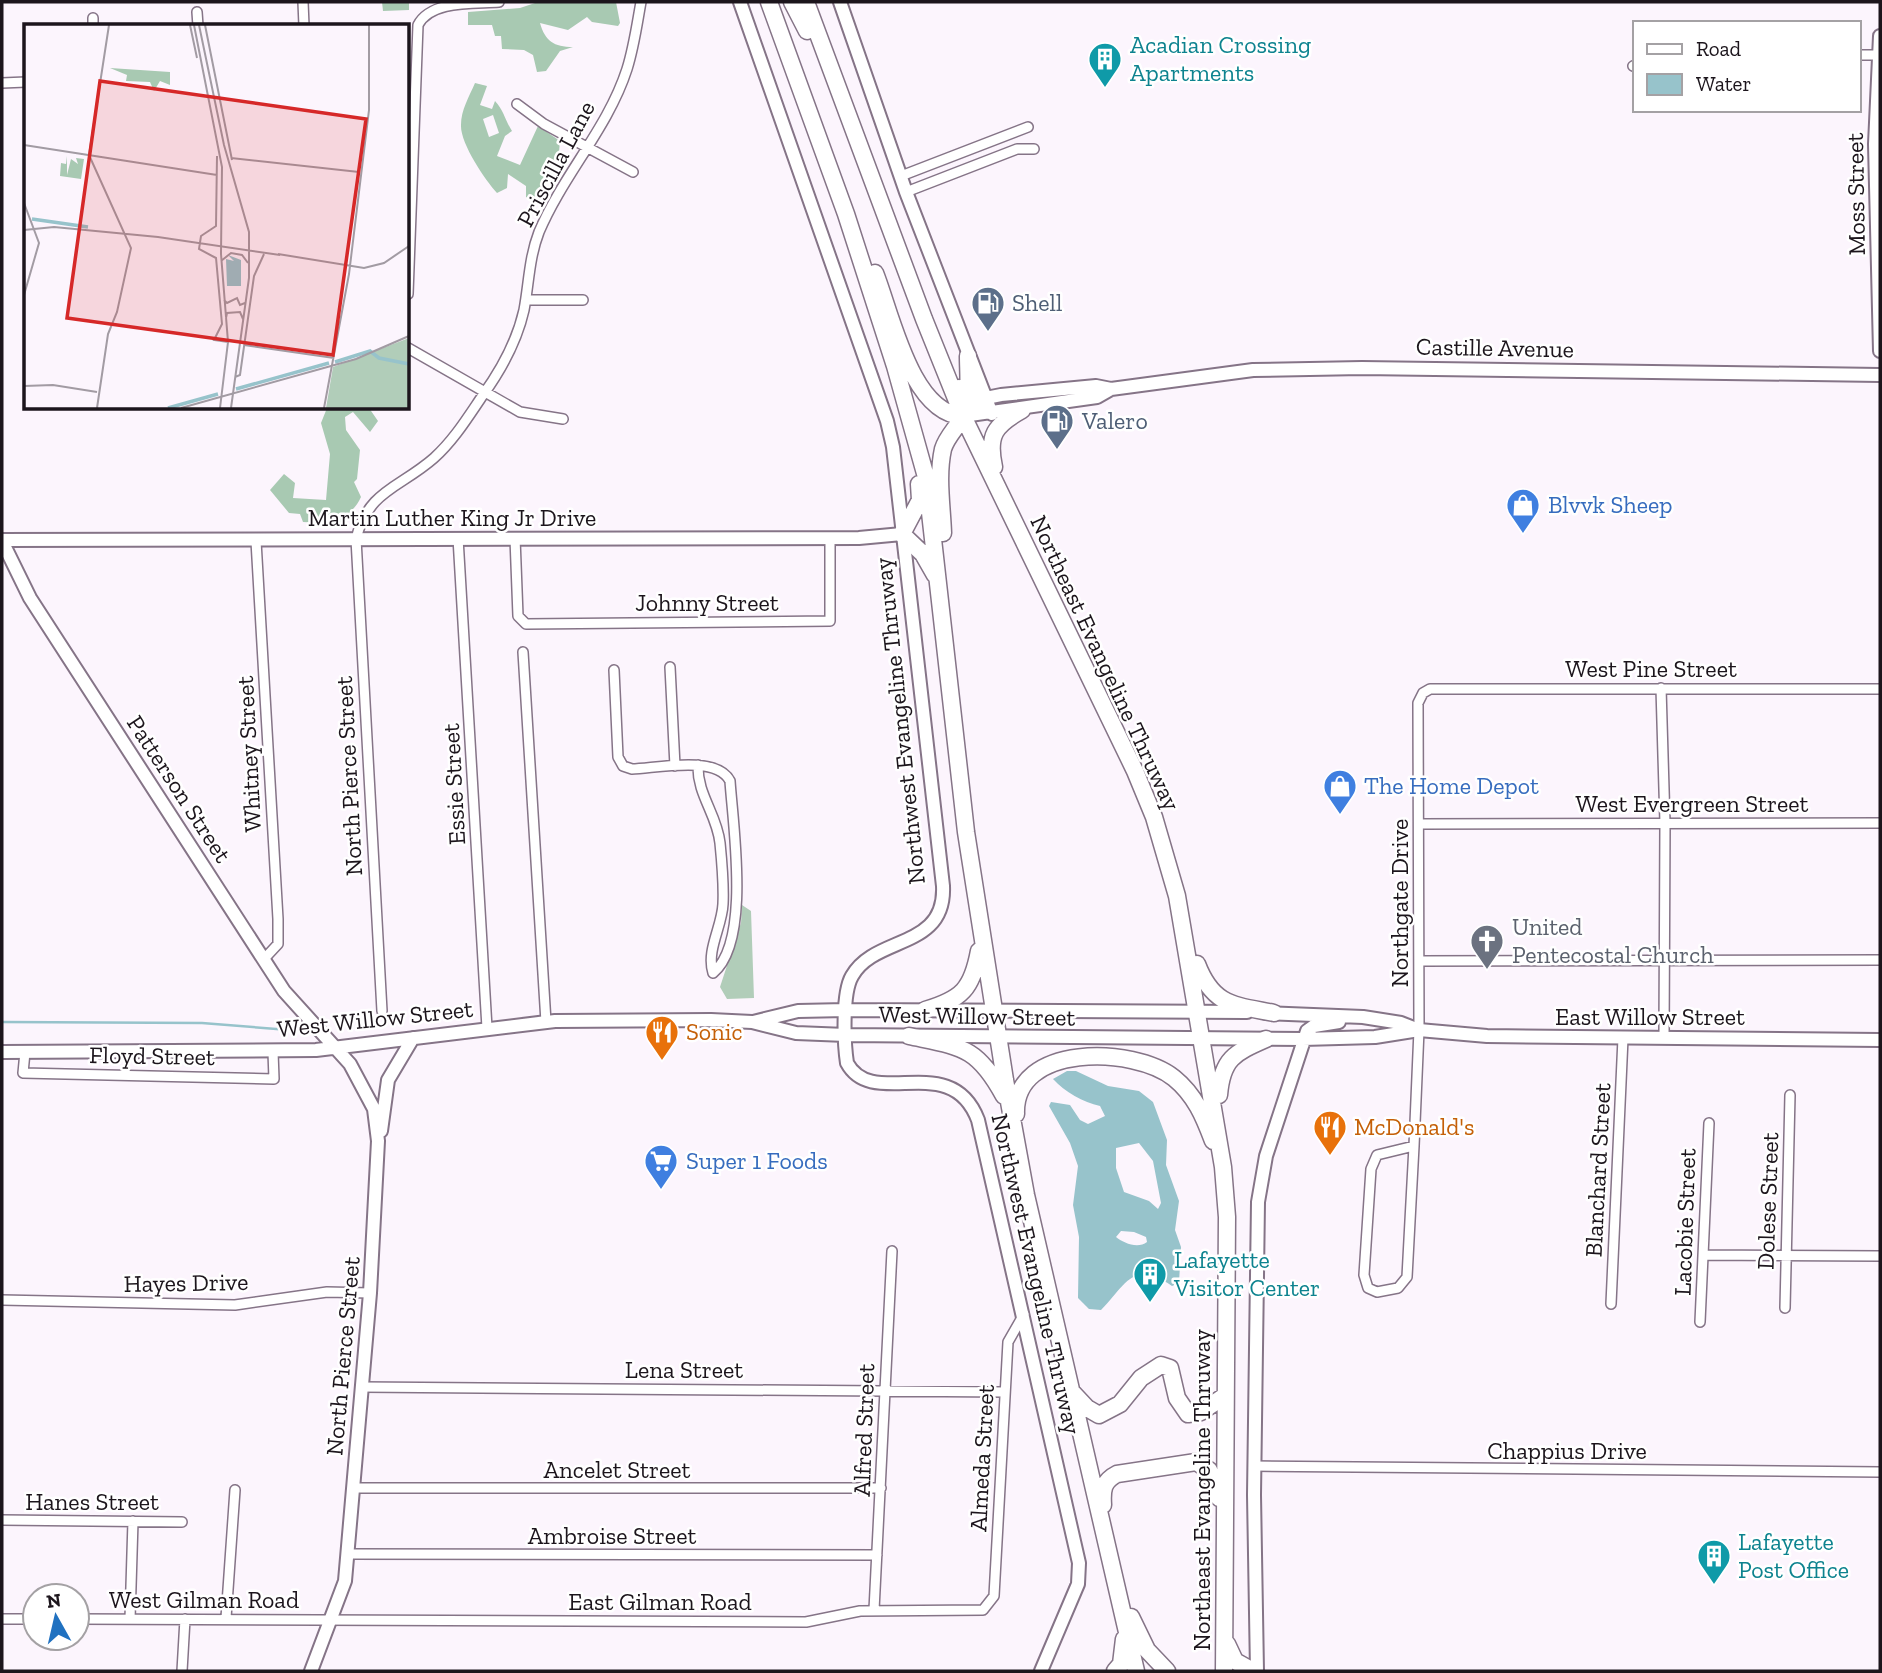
<svg xmlns="http://www.w3.org/2000/svg" width="1882" height="1673" font-family="'Zilla Slab',serif">
<style>
.green{fill:#b1cdb9}
.forest{fill:#a8c9b2;fill-rule:evenodd}
.water{fill:#97c3cb;fill-rule:evenodd}
.lines{fill:none;stroke-linecap:round;stroke-linejoin:round}
.stream{stroke:#97c3cb;stroke-width:2.5}
.street-casing{stroke:#857487;stroke-width:12}
.secondary-casing{stroke:#857487;stroke-width:16}
.highway-casing{stroke:#857487;stroke-width:19}
.street{stroke:#fff;stroke-width:9}
.secondary{stroke:#fff;stroke-width:12}
.highway{stroke:#fff;stroke-width:16}
.labels{text-anchor:middle;stroke-width:5;stroke-linejoin:round;paint-order:stroke}
.culture-label{font-size:24px;fill:#0d838f;stroke:#fff;text-anchor:start}
.street-label{font-size:24px;fill:#1c151c;stroke:#fff}
.service-label{font-size:24px;fill:#4e5e75;stroke:#fff;text-anchor:start}
.shop-label{font-size:24px;fill:#366cbe;stroke:#fff;text-anchor:start}
.worship-label{font-size:24px;fill:#5b616d;stroke:#fff;text-anchor:start}
.food-label{font-size:24px;fill:#c56008;stroke:#fff;text-anchor:start}
.inset-river{fill:none;stroke:#97c3cb;stroke-width:3.5}
.inset-road{fill:none;stroke:#a29ba3;stroke-width:2}
.view{fill:#d62828;fill-opacity:0.15;stroke:#d62828;stroke-width:3.5}
.inset-edge{fill:none;stroke:#1c151c;stroke-width:3.5}
</style>
<rect width="100%" height="100%" fill="#fcf5fd"/>
<path class="green" d="M742 905 751 911 754 998 727 999 720 987 741 923Z"/>
<path class="forest" d="M382 2H409V10L383 11Z
M538 2H616L620 23 618 26 592 22 587 17 568 30 540 23C545 41 554 47 573 47L560 51 546 71 537 72 533 55 524 50 502 49 501 36H495L492 25H468V12L520 8Z
M475 83 487 86 480 105 492 109 495 101C504 111 505 120 512 131L505 136 497 156 520 165 538 126 560 141 559 152 563 160 553 182 546 181 533 201 526 197V186L508 174 507 188 497 193C485 180 460 143 461 125 461 110 469 97 475 83ZM493 115 499 133 489 137 483 119Z
M327 408H369L378 421 370 432 353 412 345 417 346 430 360 450 357 479 354 482 361 497C356 509 347 513 340 524L303 522 300 514 289 513 270 490 284 474 295 483 293 498 326 500 330 454 321 423Z"/>
<path class="water" d="M1067 1071H1076L1108 1086 1139 1091 1153 1102 1167 1140 1166 1165 1179 1201 1175 1230 1181 1247 1179 1283 1172 1286C1132 1259 1126 1285 1101 1310L1089 1309 1078 1298 1079 1237 1073 1205 1078 1166 1070 1143 1049 1106 1051 1102 1070 1105 1080 1120 1088 1124 1105 1116 1100 1106C1083 1102 1065 1092 1053 1079ZM1139 1143 1153 1161 1161 1203 1158 1209 1149 1201 1124 1192 1116 1168V1148ZM1121 1231 1134 1232 1146 1237 1147 1242C1138 1249 1123 1243 1116 1237Z"/>
<g class="lines">
<path class="stream" d="M2 1022 202 1023 289 1030"/>
<defs>
<path id="street" d="M303 2 304 26
M197 12 198 26
M93 18V26
M1859 55H1878
M1633 66 1635 65
M2 83 26 82
M517 104 544 124 633 172
M901 176 1028 127
M906 192 1017 149H1034
M408 294 418 25C431 0 474 4 499 2
M526 300H583
M408 348 520 412 563 419
M458 538 487 1028
M515 538 518 616 526 624 830 621V538
M256 541 278 919V944L264 959
M523 652 546 1022
M670 667 675 766
M614 670 618 757 623 766 632 769C658 768 717 755 730 781 733 826 751 942 713 973 706 950 722 927 723 904 724 884 722 863 720 843 717 814 697 795 698 765
M1661 688 1665 823 1664 1038
M1419 824 1880 823
M1420 961 1880 960
M382 1011 356 539C368 490 400 488 434 458 454 440 468 417 483 395 501 370 517 341 524 310 529 283 529 258 539 232 563 175 608 128 627 69 634 47 637 24 641 2
M25 1052 23 1073 274 1079 273 1052
M1414 1146 1419 1030 1418 703 1423 693 1430 689H1880
M1414 1146 1407 1277 1398 1288 1377 1292 1368 1288 1364 1275 1371 1169 1377 1155Z
M1703 1255 1880 1256
M2 1300 235 1305 327 1292 370 1293
M1611 1304 1623 1038
M1785 1308 1790 1095
M1700 1322 1709 1123
M362 1387 1005 1392
M1254 1466 1880 1472
M354 1488H881
M2 1520 182 1522
M347 1554 877 1555
M874 1610 892 1251
M226 1618 235 1490
M2 1619H35
M77 1619 806 1622 860 1611 983 1610 994 1596 1008 1342 1024 1314
M130 1619 133 1521
M182 1671 185 1619"/>
<path id="secondary" d="M740 2 887 421 893 447 943 886C946 950 875 935 852 976 842 993 844 1043 847 1063 873 1111 951 1049 978 1120L1079 1563 1078 1584 1041 1671
M840 2 906 192 992 414
M1880 36 1875 144 1880 351
M963 416 986 398 1001 395 1096 386 1111 389 1253 370 1362 368 1880 375
M963 416 1097 397 1111 389
M2 540 859 538 902 534
M2 541 30 598 284 991 350 1064 374 1109 378 1141 370 1293 345 1581 311 1671
M1266 1013 1363 1017 1401 1023 1419 1030 1487 1036 1880 1040
M753 1022 798 1011 846 1010 1247 1012
M2 1052 316 1050 555 1021 711 1020 752 1022 796 1033 846 1035 1303 1039 1375 1037 1419 1030
M381 1131 388 1080 413 1038
M1257 1671 1254 1495 1258 1202 1266 1156 1307 1031 1314 1026 1339 1022"/>
<path id="highway" d="M769 2 846 214 895 366 926 477 966 832 1005 1080 1026 1195 1136 1671
M792 2 807 31
M806 2 924 319 963 416 1135 771 1154 817 1177 896 1223 1167 1227 1217 1224 1671
M875 273C891 313 911 414 963 416
M959 388 986 398
M994 467C987 435 995 425 1022 410
M919 484 920 500 902 534 923 554 935 575
M943 533C942 506 937 476 943 449 947 436 957 428 963 416 971 399 968 374 968 356
M1197 964C1213 1006 1234 1005 1274 1013
M925 1010C962 999 972 989 979 951
M909 1036C961 1047 977 1046 1004 1096
M1219 1095C1222 1059 1234 1053 1266 1039
M1016 1114C1013 1043 1134 1046 1174 1078 1195 1095 1204 1117 1213 1141
M1072 1392 1087 1408 1099 1415 1120 1404 1141 1378 1161 1365 1170 1368 1177 1398 1188 1414 1201 1412 1223 1397
M1103 1505C1102 1490 1103 1481 1117 1474L1196 1462 1209 1470 1219 1498
M1131 1617 1147 1650 1167 1671
M1227 1644 1235 1661 1253 1671
M1115 1671 1121 1664 1124 1639"/>
</defs>
<use href="#street" class="street-casing"/>
<use href="#secondary" class="secondary-casing"/>
<use href="#highway" class="highway-casing"/>
<use href="#street" class="street"/>
<use href="#secondary" class="secondary"/>
<use href="#highway" class="highway"/>
</g>
<defs>
<symbol id="building-pin" viewBox="-11 -11 22 30"><path d="M0 17L-7.5 6A9.5 9.5 0 1 1 7.5 6Z" fill="#0f9aa8" stroke="#fff"/><path d="M-4-6H4V6H1V3H-1V6H-4ZM-2.5-4.3h1.7v1.8h-1.7ZM.8-4.3h1.7v1.8H.8ZM-2.5-1h1.7V.8h-1.7ZM.8-1h1.7V.8H.8Z" fill="#fff"/></symbol>
<symbol id="fuel-pin" viewBox="-11 -11 22 30"><path d="M0 17L-7.5 6A9.5 9.5 0 1 1 7.5 6Z" fill="#5c6f8a" stroke="#fff"/><path d="M-5.5-6h7V0h2V4h1.3V-2.5L3-4.5l.8-.8L6-3V5H2.5V1h-1V6h-7ZM-4.2-4.7v3.2H.2V-4.7Z" fill="#fff"/></symbol>
<symbol id="shop-pin" viewBox="-11 -11 22 30"><path d="M0 17L-7.5 6A9.5 9.5 0 1 1 7.5 6Z" fill="#3f7fe0" stroke="#fff"/><path d="M-5-2.5h2.3a2.7 3.5 0 0 1 5.4 0H5L5.5 6h-11ZM-1.5-2.5h3a1.5 2.3 0 0 0-3 0Z" fill="#fff"/></symbol>
<symbol id="church-pin" viewBox="-11 -11 22 30"><path d="M0 17L-7.5 6A9.5 9.5 0 1 1 7.5 6Z" fill="#6b7280" stroke="#fff"/><path d="M-1.2-6h2.4v3.5h3.3v2.4h-3.3V6h-2.4V-.1h-3.3v-2.4h3.3Z" fill="#fff"/></symbol>
<symbol id="restaurant-pin" viewBox="-11 -11 22 30"><path d="M0 17L-7.5 6A9.5 9.5 0 1 1 7.5 6Z" fill="#e8710a" stroke="#fff"/><path d="M-5-6h1v4h1v-4h1v4h1v-4h1v5L-1.5 .5V6h-2V.5L-5-1ZM5-6V6H3V1.5H1.5Q1.5-4 5-6Z" fill="#fff"/></symbol>
<symbol id="supermarket-pin" viewBox="-11 -11 22 30"><path d="M0 17L-7.5 6A9.5 9.5 0 1 1 7.5 6Z" fill="#3f7fe0" stroke="#fff"/><path d="M-6-5.5h2.5l.6 2H6L4.5 2H-2.5L-4.4-4H-6ZM-1.5 3.2a1.3 1.3 0 1 0 .1 0ZM3 3.2a1.3 1.3 0 1 0 .1 0Z" fill="#fff"/></symbol>
</defs>
<g fill-rule="evenodd">
<use href="#building-pin" x="1086" y="40" width="38" height="52"/>
<use href="#fuel-pin" x="969" y="284" width="38" height="52"/>
<use href="#fuel-pin" x="1038" y="402" width="38" height="52"/>
<use href="#shop-pin" x="1504" y="486" width="38" height="52"/>
<use href="#shop-pin" x="1321" y="767" width="38" height="52"/>
<use href="#church-pin" x="1468" y="922" width="38" height="52"/>
<use href="#restaurant-pin" x="643" y="1013" width="38" height="52"/>
<use href="#restaurant-pin" x="1311" y="1108" width="38" height="52"/>
<use href="#supermarket-pin" x="642" y="1142" width="38" height="52"/>
<use href="#building-pin" x="1131" y="1255" width="38" height="52"/>
<use href="#building-pin" x="1695" y="1537" width="38" height="52"/>
</g>
<g class="labels">
<g class="culture-label">
<text x="1130" y="53">Acadian Crossing<tspan x="1130" dy="28">Apartments</tspan></text>
<text x="1174" y="1268">Lafayette<tspan x="1174" dy="28">Visitor Center</tspan></text>
<text x="1738" y="1550">Lafayette<tspan x="1738" dy="28">Post Office</tspan></text>
</g>
<g class="street-label">
<text transform="translate(556 164) rotate(-62)" y="8">Priscilla Lane</text>
<text transform="translate(1856 194) rotate(-91)" y="8">Moss Street</text>
<text transform="translate(1495 348) rotate(1)" y="8">Castille Avenue</text>
<text x="452" y="526">Martin Luther King Jr Drive</text>
<text x="707" y="611">Johnny Street</text>
<text transform="translate(1105 663) rotate(65)" y="8">Northeast Evangeline Thruway</text>
<text x="1651" y="677">West Pine Street</text>
<text transform="translate(900 721) rotate(-96)" y="8">Northwest Evangeline Thruway</text>
<text transform="translate(249 754) rotate(-93)" y="8">Whitney Street</text>
<text transform="translate(349 776) rotate(-93)" y="8">North Pierce Street</text>
<text transform="translate(454 784) rotate(-93)" y="8">Essie Street</text>
<text transform="translate(179 789) rotate(57)" y="8">Patterson Street</text>
<text x="1692" y="812">West Evergreen Street</text>
<text transform="translate(1400 903) rotate(-90)" y="8">Northgate Drive</text>
<text transform="translate(977 1016) rotate(1)" y="8">West Willow Street</text>
<text x="1650" y="1025">East Willow Street</text>
<text transform="translate(375 1019) rotate(-6)" y="8">West Willow Street</text>
<text transform="translate(152 1056) rotate(1)" y="8">Floyd Street</text>
<text transform="translate(1598 1170) rotate(-87)" y="8">Blanchard Street</text>
<text transform="translate(1768 1201) rotate(-88)" y="8">Dolese Street</text>
<text transform="translate(1685 1222) rotate(-88)" y="8">Lacobie Street</text>
<text transform="translate(1036 1274) rotate(77)" y="8">Northwest Evangeline Thruway</text>
<text transform="translate(186 1283) rotate(-1)" y="8">Hayes Drive</text>
<text transform="translate(343 1356) rotate(-85)" y="8">North Pierce Street</text>
<text x="684" y="1378">Lena Street</text>
<text transform="translate(864 1430) rotate(-88)" y="8">Alfred Street</text>
<text x="1567" y="1459">Chappius Drive</text>
<text transform="translate(982 1458) rotate(-87)" y="8">Almeda Street</text>
<text x="617" y="1478">Ancelet Street</text>
<text transform="translate(1202 1490) rotate(-90)" y="8">Northeast Evangeline Thruway</text>
<text x="92" y="1510">Hanes Street</text>
<text x="612" y="1544">Ambroise Street</text>
<text x="204" y="1608">West Gilman Road</text>
<text x="660" y="1610">East Gilman Road</text>
</g>
<g class="service-label">
<text x="1012" y="311">Shell</text>
<text x="1082" y="429">Valero</text>
</g>
<g class="shop-label">
<text x="1548" y="513">Blvvk Sheep</text>
<text x="1364" y="794">The Home Depot</text>
<text x="686" y="1169">Super 1 Foods</text>
</g>
<g class="worship-label">
<text x="1512" y="935">United<tspan x="1512" dy="28">Pentecostal Church</tspan></text>
</g>
<g class="food-label">
<text x="686" y="1040">Sonic</text>
<text x="1354" y="1135">McDonald's</text>
</g>
</g>
<g transform="translate(24 24)">
<rect width="385" height="385" fill="#fcf5fd"/>
<path d="M385 314V384H302L309 343Z" fill="#b1cdb9"/>
<path d="M86 44 146 48V61L136 57 130 67 126 58 102 57 103 51ZM43 132V151L47 135 54 140 52 134 60 135 57 155 36 152 37 139 42 140Z" fill="#a8c9b2"/>
<path d="M204 231 217 236V262H203L202 235 210 237Z" fill="#97c3cb"/>
<path class="inset-river" d="M8 195 64 203M311 338 346 327 355 334 385 340M212 365 305 339M144 384 194 370"/>
<path class="inset-road" d="M166 1 173 34M170 1 198 143 197 230 204 318 196 384M175 1 200 121 225 208V254L207 384M181 1 208 136M0 121 193 151M193 132 192 202 177 212 175 225 192 234 198 300 190 316 204 318M207 134 335 148M0 179 15 219 0 271M0 206 30 203 134 213 256 231M254 230 340 244 360 239 385 222M197 237 207 229 218 231 224 239M200 276 203 279 213 274 216 281 221 279M202 294 203 289 216 288 219 295M220 321 310 334M211 353 216 351 230 252 240 230M0 362 29 361 73 368M73 384 84 310 93 288 107 224 65 131 85 1M157 384 332 335 385 312M300 384 325 250 345 86V1"/>
<path class="view" d="M76 57 342 95 309 331 43 294Z"/>
<rect width="385" height="385" class="inset-edge"/>
</g>
<rect width="1882" height="1673" fill="none" stroke="#1c151c" stroke-width="7"/>
<rect x="1633" y="21" width="228" height="91" fill="#ffffff" stroke="#a4a1a4" stroke-width="2"/>
<rect x="1647" y="44" width="35" height="10" fill="#ffffff" stroke="#a4a1a4" stroke-width="2"/>
<text x="1696" y="56" font-size="21" fill="#1c151c">Road</text>
<rect x="1647" y="74" width="35" height="21" fill="#97c3cb" stroke="#a4a1a4" stroke-width="2"/>
<text x="1696" y="91" font-size="21" fill="#1c151c">Water</text>
<g transform="translate(56 1617) rotate(352)"><circle r="33" fill="#ffffff" stroke="#a4a1a4" stroke-width="2"/>
<path d="M0-5L12 26L0 18L-12 26Z" fill="#2071c0"/>
<text y="-10" font-size="19" font-weight="bold" text-anchor="middle" fill="#1c151c">N</text>
</g>
</svg>
